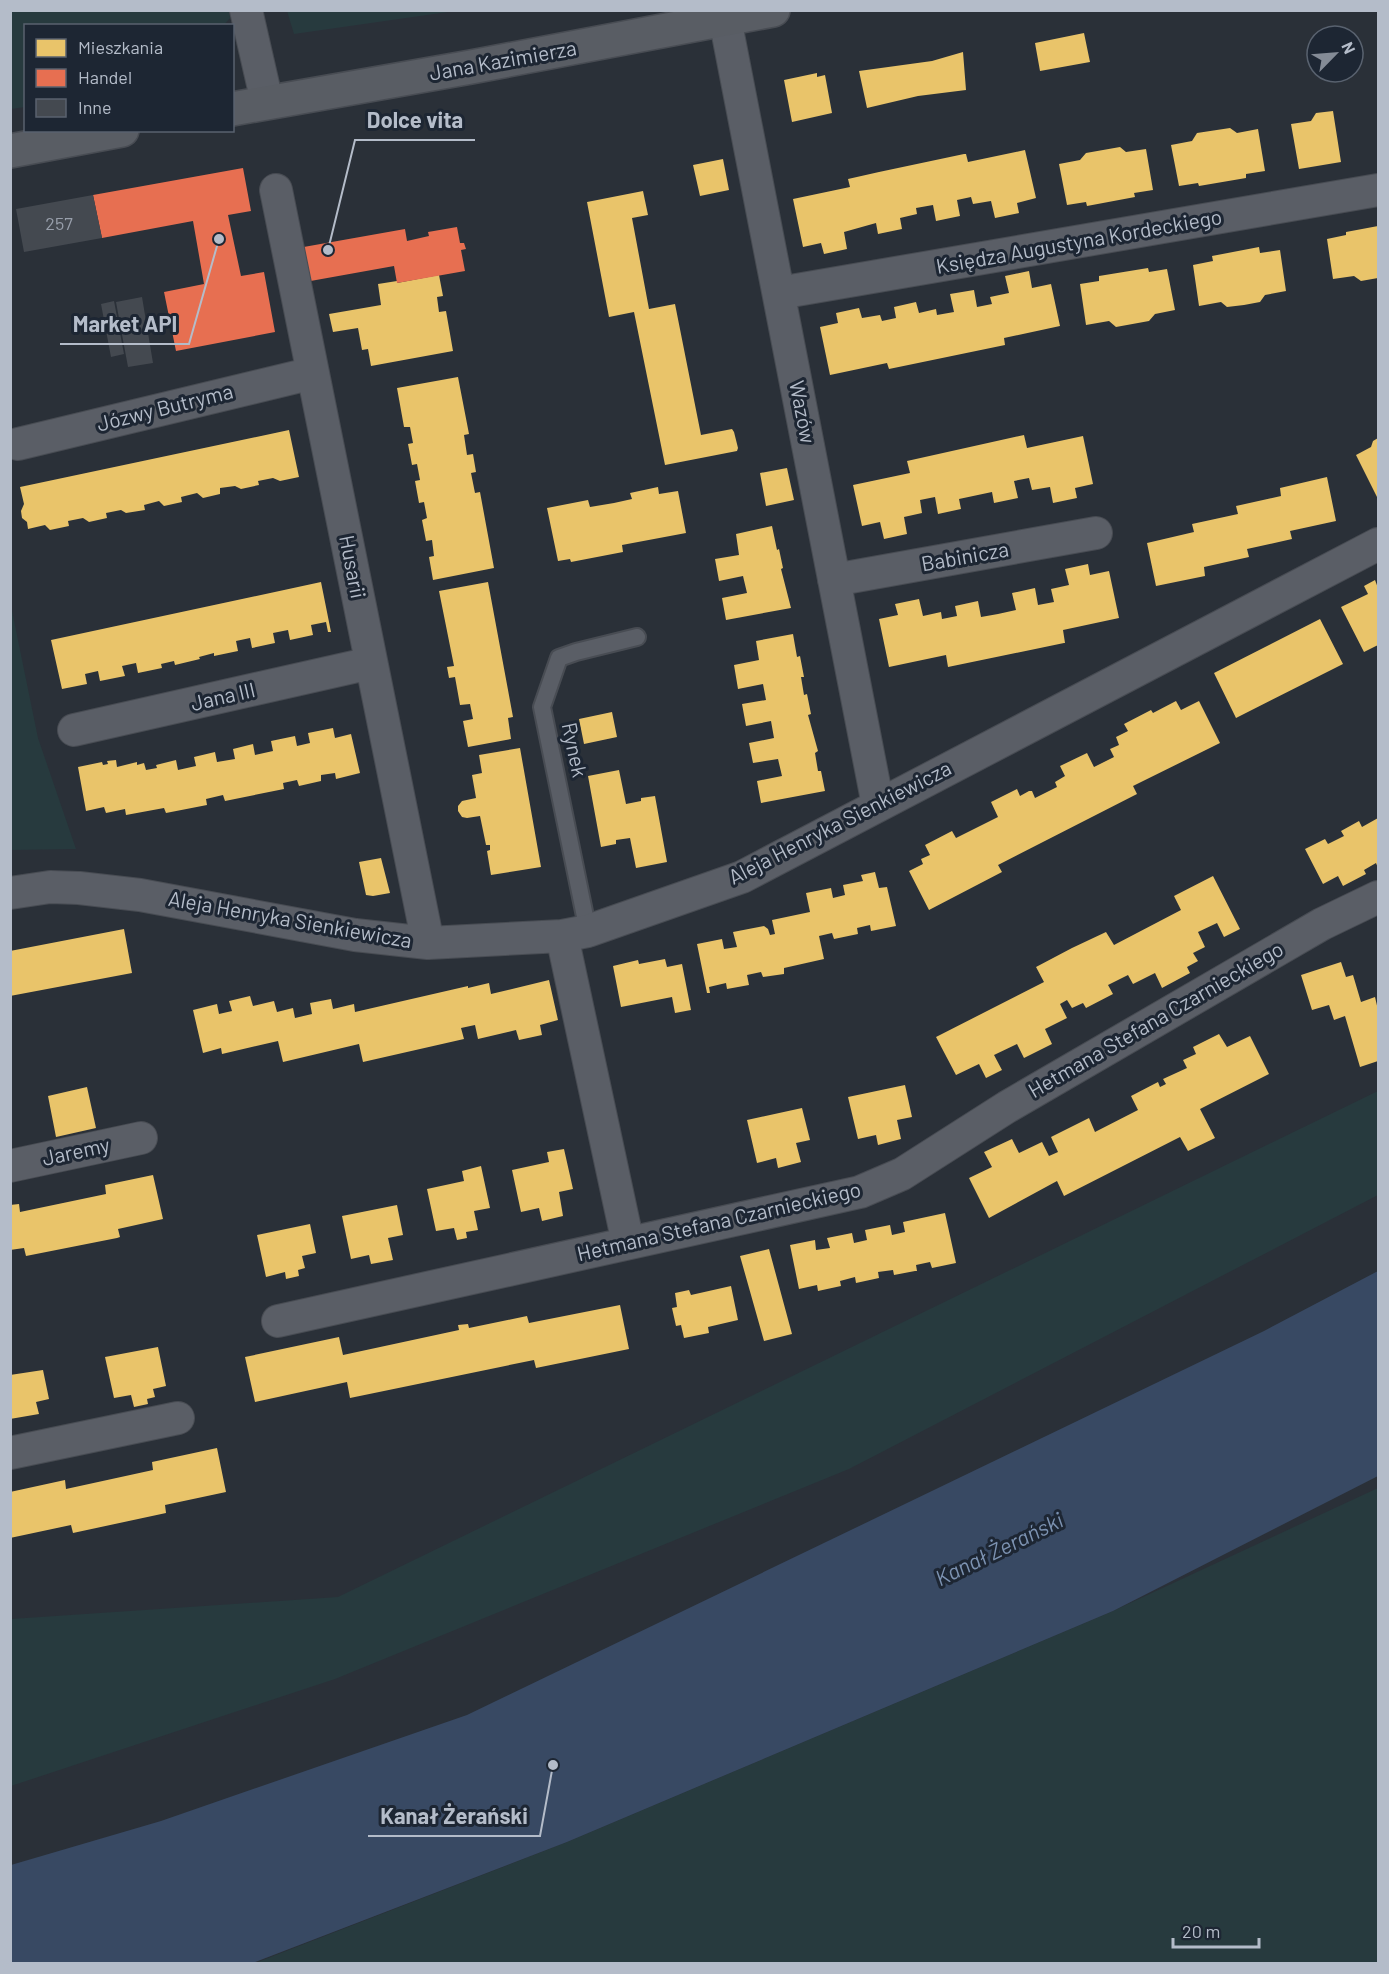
<svg xmlns="http://www.w3.org/2000/svg" width="1389" height="1974" font-family="Barlow,sans-serif">
<style>
.green{fill:#273a3e}
.water{fill:#384963}
.homes{fill:#e9c46a}
.shops{fill:#e76f51}
.building{fill:#444950}
.lines{fill:none;stroke-linecap:round;stroke-linejoin:round}
.lane-casing{stroke:#484c53;stroke-width:20}
.street-casing{stroke:#484c53;stroke-width:34}
.secondary-casing{stroke:#484c53;stroke-width:36}
.lane{stroke:#5a5e66;stroke-width:16}
.street{stroke:#5a5e66;stroke-width:32}
.secondary{stroke:#595d64;stroke-width:33}
.labels{text-anchor:middle;stroke-width:6;stroke-linejoin:round;paint-order:stroke}
.number-label{font-size:18px;fill:#989fab}
.street-label{font-size:21px;fill:#b4bcc9;stroke:#1d2633}
.water-label{font-size:22px;font-style:italic;fill:#7c92b1;stroke:#1d2633}
.leader{fill:none;stroke:#b4bcc9;stroke-width:2}
.callout-dot{fill:#b4bcc9;stroke:#1d2633;stroke-width:2}
.callout-label{font-size:22px;text-anchor:middle;font-weight:bold;fill:#b4bcc9;stroke:#1d2633;stroke-width:6;stroke-linejoin:round;paint-order:stroke}
</style>
<rect width="100%" height="100%" fill="#2a3038"/>
<path class="green" d="M11 10H229L230 18 223 26H26L25 107 11 109Z
M287 11V10L455 11 294 34Z
M10 601 38 738 76 849 11 850Z
M1378 1091V1195L849 1469 335 1679 11 1786V1619L338 1597Z
M1378 1488V1963L253 1964 567 1842 1113 1611Z"/>
<path class="water" d="M1378 1271V1476L1113 1611 567 1842 253 1963H11V1865L161 1821 467 1715 1264 1331Z"/>
<path class="homes" d="M1084 33 1090 62 1040 71 1035 43Z
M963 52 966 90 918 96 867 108 859 71 932 61Z
M817 73V77L825 75 832 113 792 122 784 80Z
M1333 111 1341 162 1299 169 1291 124 1311 121 1316 113Z
M1230 128 1237 133 1258 129 1265 171 1246 174V178L1199 186 1198 183 1179 186 1171 145 1192 141 1197 133Z
M1120 147 1126 152 1146 149 1153 190 1134 193 1135 197 1087 206 1086 202 1067 205 1059 164 1080 160 1086 153Z
M1025 150 1036 198 1017 203 1019 213 995 218 991 201 973 204 971 197 957 200 960 216 936 221 933 205 916 208 917 214 900 218 902 229 878 234 876 223 844 232 847 249 824 254 821 243 803 247 793 199 850 187 848 179 879 172 964 154H966L968 162Z
M723 159 729 190 700 196 693 165Z
M643 191 648 215 632 218 649 309 675 304 701 435 732 429 734 432 738 448 737 451 665 465 634 312 609 317 587 202Z
M1378 226V278L1361 281 1354 276 1333 279 1327 239 1346 235V232Z
M1259 247 1260 253 1280 250 1286 291 1265 295 1260 302 1244 305 1227 307 1221 302 1199 306 1193 265 1213 261 1212 256Z
M1148 268 1149 272 1167 269 1175 310 1155 314 1149 321 1116 327 1109 321 1086 325 1080 284 1099 281V276Z
M1029 271 1032 288 1051 284 1060 326 1004 338 1005 345 889 369 887 363 830 375 820 327 838 323 836 313 859 308 862 318 880 315 882 321 896 318 894 307 916 302 919 313 936 309 937 315 954 312 950 294 974 290 977 307 992 304 990 297 1009 293 1005 276Z
M439 275 443 296 437 297 439 312 446 311 453 351 371 366 368 349 362 350 358 328 333 332 329 314 381 305 378 284 397 281V283Z
M458 377 469 434 464 435 467 455 473 454 476 472 471 473 475 493 480 492 494 568 433 580 429 557 434 556 432 540 426 541 422 520 427 518 424 502 419 503 415 481 420 480 417 464 412 465 408 444 413 443 410 427H404L397 388Z
M289 430 299 477 280 481 273 478 258 481 259 485 241 489 235 486 220 488V494L203 498 197 493 181 497 182 502 164 506 159 501 144 505 145 510 126 513 121 510 106 513 107 518 89 522 83 518 68 521 69 526 50 530 45 525 28 529 27 522 22 518 21 511 24 504 20 487Z
M1024 435 1027 448 1083 436 1093 484 1075 488 1077 498 1053 503 1050 487 1032 490 1029 478 1014 481 1018 498 994 503 992 492 959 499 961 509 938 514 935 497 920 500 922 513 904 517 907 534 884 539 880 522 862 526 853 485 910 473 907 461Z
M1378 438V499L1356 455 1371 447 1373 441Z
M787 468 794 500 766 506 760 473Z
M1327 477 1336 521 1290 531 1292 539 1247 549 1249 557 1204 567 1205 576 1156 586 1147 543 1194 532 1192 524 1238 514 1236 506 1281 496 1280 488Z
M658 487 659 494 678 491 686 533 622 545 623 552 571 562 570 559 558 561 547 508 588 500 590 507 614 503 632 499 630 493Z
M772 526 777 550 779 549 783 568 781 569 791 608 726 620 722 598 747 593 743 576 719 581 715 559 739 555 736 534Z
M1088 564 1090 575 1109 571 1119 618 1063 630 1065 643H1064L948 667 946 655 889 667 879 619 898 615 895 604 919 599 923 616 941 612 942 619 957 616 955 606 978 601 981 617 998 614 1016 610 1012 593 1035 588 1038 605 1054 602 1051 589 1069 585 1065 569Z
M1375 580 1378 588V645L1364 652 1341 607 1368 594 1364 586Z
M321 582 331 632H328L326 622 311 625 313 635 290 640 288 630 273 633 275 643 252 648 250 638 236 641 238 651 214 656V653L199 657 200 659 175 665 174 661 161 664 162 668 138 673 136 663 122 666 125 676 100 681 98 671 85 674 87 684 62 689 51 640Z
M488 582 513 717 508 718 511 739 468 747 463 721 473 719 470 704 460 705 455 677 449 678 447 667 454 666 439 591Z
M1320 619 1343 664 1236 718 1214 673Z
M793 634 797 657 800 656 804 677H801L804 695 807 694 811 714 808 715 818 751 815 753 818 771H821L825 791 761 803 757 781 782 776 778 759 753 763 749 743 774 738 771 721 746 726 742 704 766 700 763 684 738 689 734 665 759 660 756 641Z
M1176 701 1181 710 1199 701 1220 743 1133 786 1137 794 998 865 1002 872 929 910 909 871 923 864 921 859 930 855 925 845 952 831 956 838 998 817 991 802 1017 789 1020 796 1029 791H1032L1035 798 1057 787 1055 782 1065 776 1060 766 1087 753 1094 767 1114 757 1110 749 1119 745 1116 737 1128 731 1124 724 1151 710 1153 713Z
M612 712 617 737 584 744 579 719Z
M333 728 335 738 351 734 360 773 336 779 335 773 321 775V781L299 786 297 780 283 783 284 789 225 801 223 795 206 799 207 805 166 813 164 808 126 815 125 809 106 813 104 807 86 811 78 767 102 762 103 765 108 764 107 761 116 760 117 767 137 762V765L144 763 146 770 157 768 156 765 176 760 178 770 196 766 194 757 215 752 217 762 235 759 233 749 253 744 255 755 273 751 271 741 295 736 297 746 310 743 308 733Z
M520 748 541 867 491 875 487 851 490 850V845H486L480 816 467 818 462 817 458 811V806L462 801 476 798 472 775 482 773 479 755Z
M619 770 626 804 641 801V798L655 796 667 862 636 868 630 838 616 840V844L601 847 588 776Z
M1378 818V868L1376 863 1364 870 1366 874 1343 886 1338 876 1323 884 1305 849 1325 839 1328 844 1344 836 1341 831 1359 821 1362 827Z
M381 858 390 893 373 896 366 895 359 862Z
M875 872 879 888 887 887 896 926 871 931 870 925 857 928 858 934 834 939 832 933 819 936 824 959 784 968V974L763 977 761 972 747 975 749 985 727 989 726 983 709 987 710 993H707L697 944 722 939 724 949 737 947 733 932 764 926 768 929 770 935 775 934 772 920 810 912 806 893 831 888 833 898 845 895 843 885 863 881 861 875Z
M1213 876 1240 929 1224 937 1217 923 1198 932 1205 947 1193 953 1198 961 1187 967 1190 973 1162 988 1155 973 1133 984 1128 975 1108 985 1113 994 1086 1008 1083 1003 1072 1008 1067 1000 1060 1004 1067 1018 1045 1029 1052 1044 1024 1058 1017 1044 994 1055 1002 1070 986 1078 979 1064 956 1075 936 1037 1044 982 1036 967 1072 948 1106 932 1114 945 1181 910 1174 896Z
M124 929 132 973 10 996V951Z
M665 959 667 967 682 964 691 1010 675 1013 672 997 621 1007 613 966 638 960 639 964Z
M1341 962 1346 977 1353 975 1361 1002 1375 997 1378 1010V1061L1360 1067 1345 1016 1334 1020 1329 1005 1312 1010 1301 975Z
M549 980 558 1020 540 1025 542 1035 519 1040 516 1030 478 1039 475 1025 461 1028 464 1039 363 1062 359 1044 283 1062 278 1041 222 1054 221 1048 203 1053 193 1010 217 1004 219 1014 232 1011 229 1001 250 996 253 1006 274 1001 277 1012 293 1008 295 1018 312 1014 310 1003 331 999 333 1009 354 1004 355 1012 468 986V988L489 983 491 994Z
M1219 1034 1227 1047 1250 1036 1269 1074 1200 1109 1215 1138 1188 1151 1180 1137 1064 1196 1057 1181 989 1218 969 1178 992 1167 984 1152 1012 1139 1019 1153 1042 1142 1049 1156 1058 1152 1051 1137 1089 1118 1095 1132 1138 1110 1131 1096 1158 1082 1160 1087 1166 1084 1163 1079 1187 1068 1183 1060 1196 1054 1193 1047Z
M905 1085 912 1117 897 1120 901 1139 878 1145 876 1135 858 1139 848 1097Z
M87 1087 96 1128 56 1137 48 1096Z
M802 1108 810 1140 796 1143 801 1162 778 1168 776 1158 757 1163 747 1120Z
M564 1149 573 1189 559 1192 563 1216 542 1221 539 1208 521 1212 512 1170 549 1162 547 1152Z
M481 1166 490 1208 474 1211 478 1230 466 1232 467 1238 457 1240 454 1228 436 1231 427 1189 464 1181 462 1171Z
M153 1175 163 1219 118 1229 120 1237 117 1238 26 1256 24 1248 10 1250V1205L19 1204 20 1212 106 1194 105 1185Z
M397 1205 403 1235 388 1238 393 1260 371 1264 369 1255 351 1259 342 1216Z
M945 1213 956 1263 932 1268 930 1262 916 1265 917 1271H915L894 1275 893 1270 878 1272 879 1278 856 1283 855 1277 840 1281 841 1286 818 1291 817 1285 799 1289 790 1245 815 1240 816 1250 830 1248 827 1238 852 1233 854 1243 867 1240 865 1230 890 1225 892 1235 905 1232 903 1222Z
M310 1224 316 1253 302 1256 305 1268 298 1270 299 1276 286 1279 285 1272 266 1277 257 1235Z
M769 1249 792 1334 764 1341 740 1256Z
M731 1286 738 1320 708 1327 709 1333 684 1338 681 1325 676 1326 672 1308 677 1307 675 1293 689 1290 691 1295Z
M620 1305 629 1349 536 1368 534 1360 350 1398 347 1382 255 1402 245 1357 339 1337 343 1355 459 1330 458 1325 468 1324 469 1328 527 1316 529 1323Z
M158 1347 166 1386 153 1389 155 1397 147 1399 148 1404 134 1407 131 1395 114 1398 105 1357Z
M43 1370 49 1399 36 1402 39 1414 10 1419V1375Z
M217 1448 226 1492 165 1505 166 1513 73 1533 71 1525 10 1538V1492L65 1480 66 1489 153 1470 152 1462Z"/>
<path class="shops" d="M243 168 251 211 228 215 241 276 264 272 275 332 176 351 164 292 204 284 193 221 102 238 93 195Z
M457 227 460 243H464L466 249 461 250 465 271 397 283 394 266 305 282 298 248 405 229 407 241 429 236 428 232Z"/>
<path class="building" d="M93 195 102 238 24 252 16 209Z
M142 297 153 363 128 367 116 302Z
M114 301 124 354 111 357 101 304Z"/>
<g class="lines">
<defs>
<path id="lane" d="M588 931 542 707 559 658 576 652 637 637"/>
<path id="street" d="M246 10 267 102
M725 19 878 805
M276 190 428 943
M779 293 1378 190
M18 444 313 373
M834 580 1096 533
M74 730 371 663
M10 893 50 887 79 888 140 895 355 935 428 943 562 936 588 931 742 877 1378 544
M562 936 628 1243
M10 1166 141 1138
M278 1321 860 1192 902 1174 1007 1107 1322 924 1378 897
M10 1453 178 1418"/>
<path id="secondary" d="M232 109 471 67 773 10
M10 151 122 130"/>
</defs>
<use href="#lane" class="lane-casing"/>
<use href="#street" class="street-casing"/>
<use href="#secondary" class="secondary-casing"/>
<use href="#lane" class="lane"/>
<use href="#street" class="street"/>
<use href="#secondary" class="secondary"/>
</g>
<g class="labels">
<g class="number-label">
<text x="59" y="230">257</text>
</g>
<g class="street-label">
<text transform="translate(503 61) rotate(-10)" y="7">Jana Kazimierza</text>
<text transform="translate(1079 242) rotate(-10)" y="7">Księdza Augustyna Kordeckiego</text>
<text transform="translate(165 408) rotate(-14)" y="7">Józwy Butryma</text>
<text transform="translate(802 412) rotate(79)" y="7">Wazów</text>
<text transform="translate(965 557) rotate(-10)" y="7">Babinicza</text>
<text transform="translate(352 567) rotate(79)" y="7">Husarii</text>
<text transform="translate(223 697) rotate(-13)" y="7">Jana III</text>
<text transform="translate(574 750) rotate(78)" y="7">Rynek</text>
<text transform="translate(840 823) rotate(-27)" y="7">Aleja Henryka Sienkiewicza</text>
<text transform="translate(290 920) rotate(10)" y="7">Aleja Henryka Sienkiewicza</text>
<text transform="translate(1156 1020) rotate(-30)" y="7">Hetmana Stefana Czarnieckiego</text>
<text transform="translate(76 1152) rotate(-12)" y="7">Jaremy</text>
<text transform="translate(719 1222) rotate(-13)" y="7">Hetmana Stefana Czarnieckiego</text>
</g>
<g class="water-label">
<text transform="translate(999 1549) rotate(-26)" y="8">Kanał Żerański</text>
</g>
</g>
<path class="leader" d="M328 250L355 140H475M219 239L189 344H60M553 1765L540 1836H368"/>
<g class="callout-dot">
<circle cx="328" cy="250" r="6"/>
<circle cx="219" cy="239" r="6"/>
<circle cx="553" cy="1765" r="6"/>
</g>
<g class="callout-label">
<text x="415" y="128">Dolce vita</text>
<text x="125" y="332">Market API</text>
<text x="454" y="1824">Kanał Żerański</text>
</g>
<rect width="1389" height="1974" fill="none" stroke="#b4bcc9" stroke-width="24"/>
<rect x="24" y="24" width="210" height="108" fill="#1d2633" stroke="#59626f" stroke-width="1.5"/>
<rect x="36" y="39" width="30" height="18" fill="#e9c46a" stroke="#59626f" stroke-width="1.5"/>
<text x="78" y="54" font-size="18" fill="#b4bcc9">Mieszkania</text>
<rect x="36" y="69" width="30" height="18" fill="#e76f51" stroke="#59626f" stroke-width="1.5"/>
<text x="78" y="84" font-size="18" fill="#b4bcc9">Handel</text>
<rect x="36" y="99" width="30" height="18" fill="#444950" stroke="#59626f" stroke-width="1.5"/>
<text x="78" y="114" font-size="18" fill="#b4bcc9">Inne</text>
<g transform="translate(1335 54) rotate(65)"><circle r="28" fill="#1d2633" stroke="#59626f" stroke-width="1.5"/>
<path d="M0-4.5L10 22L0 15L-10 22Z" fill="#848b96"/>
<text y="-9" font-size="16" font-weight="bold" text-anchor="middle" fill="#b4bcc9">N</text>
</g>
<path d="M1173 1938v9h86v-9" fill="none" stroke="#b4bcc9" stroke-width="3"/>
<text x="1182" y="1938" font-size="18" fill="#b4bcc9" stroke="#1d2633" stroke-width="4.5" paint-order="stroke">20 m</text>
</svg>
